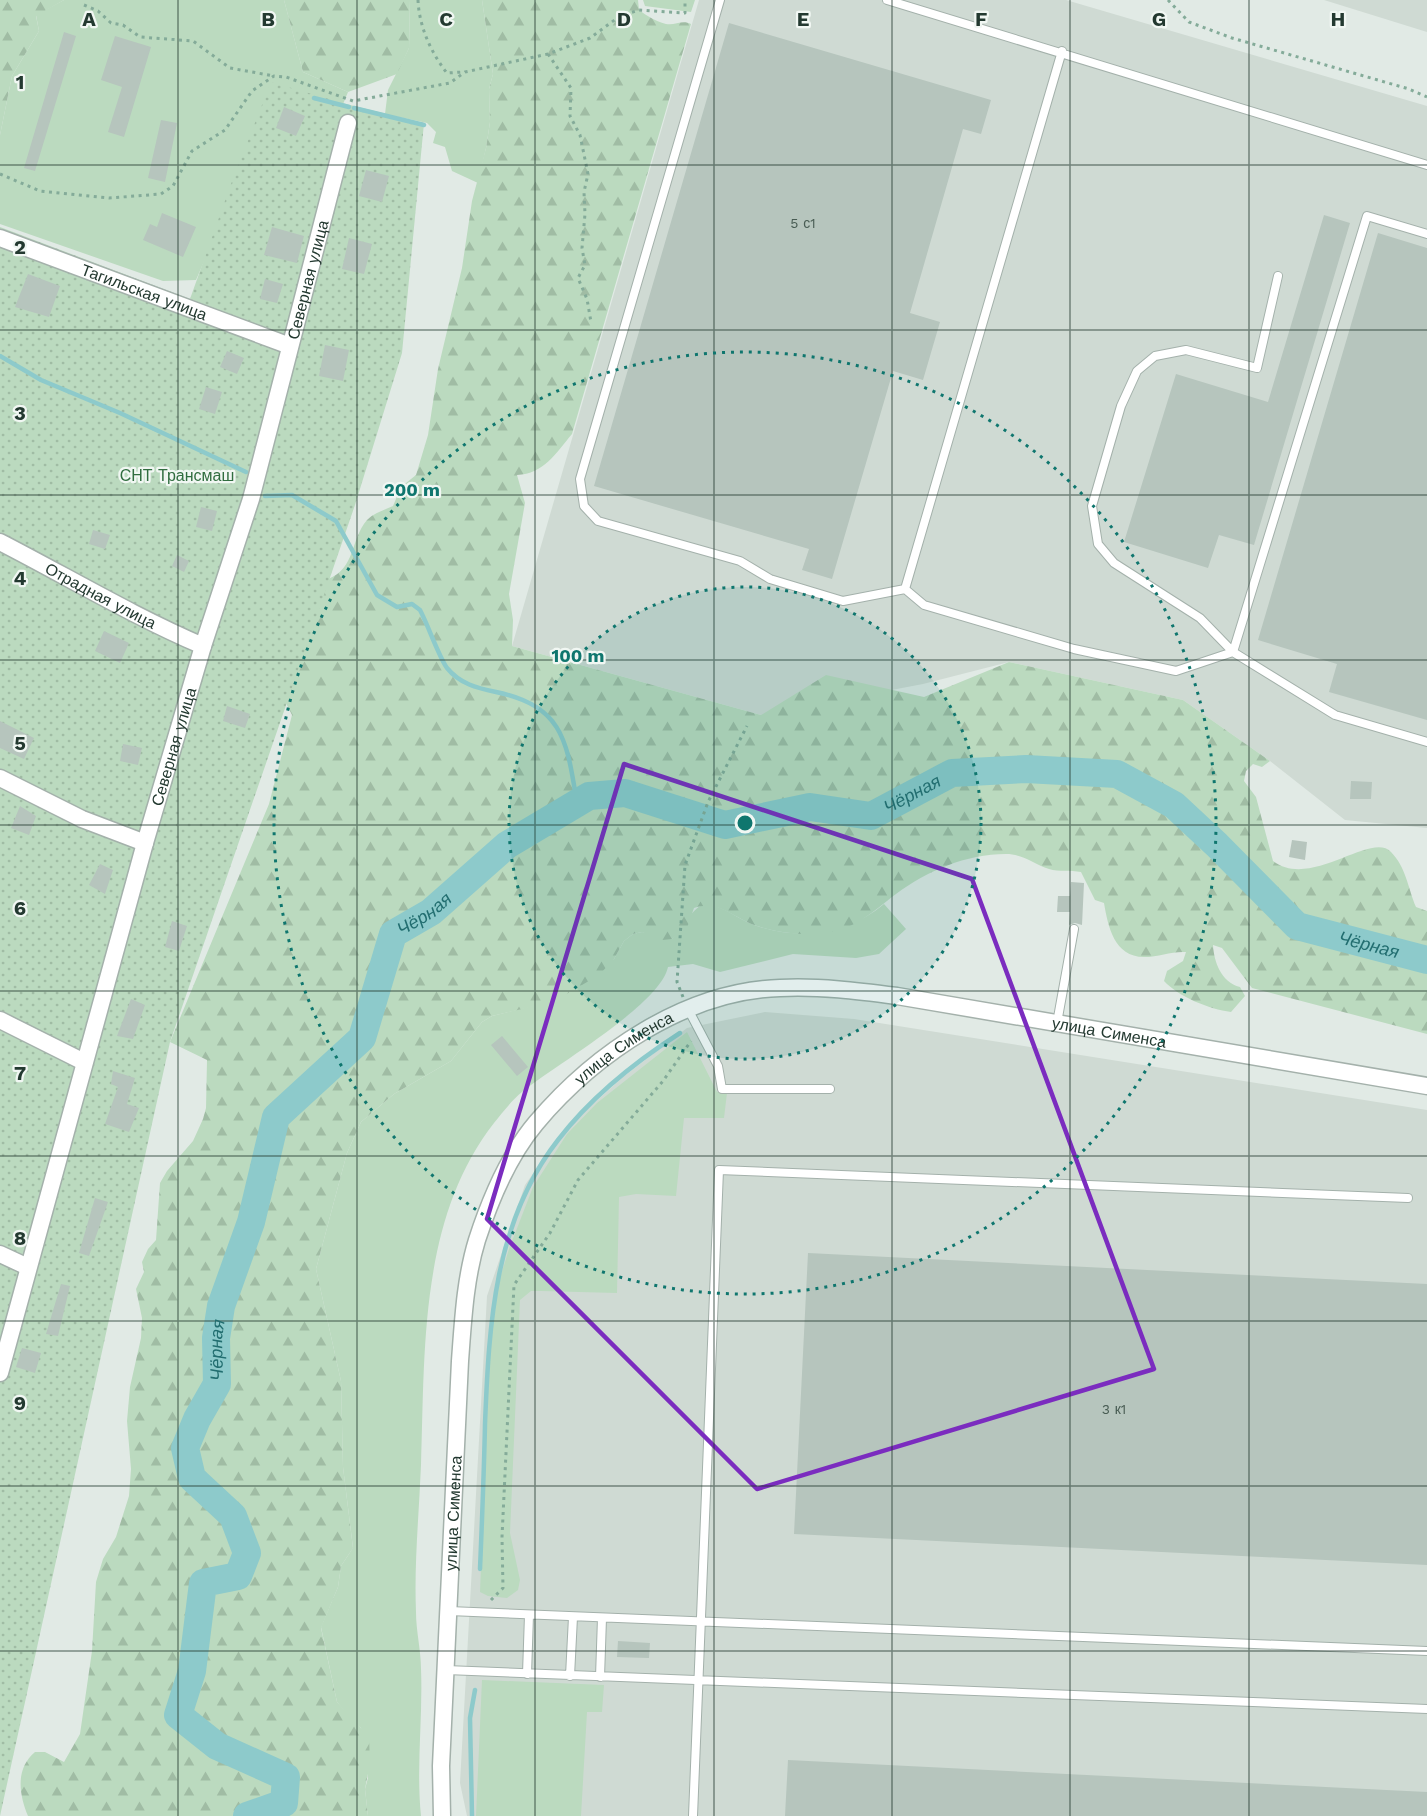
<svg xmlns="http://www.w3.org/2000/svg" width="1427" height="1816" font-family="'Work Sans',sans-serif">
<style>
.built{fill:#cfdad3}
.grass{fill:#bbdabf}
.forest{fill:url(#forest-firs)}
.park{fill:url(#park-dots)}
.lines{fill:none;stroke-linecap:round;stroke-linejoin:round}
.stream{stroke:#8dcacb;stroke-width:4.5}
.river{stroke:#8dcacb;stroke-width:28}
.building{fill:#b6c5bd}
.service-casing{stroke:#a4b1ab;stroke-width:10}
.minor-casing{stroke:#a4b1ab;stroke-width:19}
.path{stroke:#84ab99;stroke-width:3;stroke-dasharray:3 4.5;stroke-linecap:butt}
.service{stroke:#fff;stroke-width:8}
.minor{stroke:#fff;stroke-width:16}
.marked{fill:none;stroke:#7b2cbf;stroke-width:4.5;stroke-linejoin:round}
.grid{fill:none;stroke:#233930;stroke-width:1.5;stroke-opacity:0.55}
.ring{fill:none;stroke:#0f766e;stroke-width:3;stroke-dasharray:3 6}
.labels{text-anchor:middle;stroke-width:4.5;stroke-linejoin:round;paint-order:stroke}
.number-label{font-size:14px;fill:#485c53}
.street-label{font-size:16px;fill:#233930;stroke:#f1f7f3}
.park-label{font-size:16px;fill:#306d3f;stroke:#f1f7f3}
.water-label{font-size:18px;font-style:italic;fill:#226e70;stroke:#f1f7f3}
.grid-label{font-size:20px;text-anchor:middle;font-weight:bold;fill:#233930;stroke:#f1f7f3;stroke-width:4.5;stroke-linejoin:round;paint-order:stroke}
.centre{fill:#0f766e;stroke:#f1f7f3;stroke-width:3}
.ring-label{font-size:18px;text-anchor:middle;font-weight:bold;fill:#0f766e;stroke:#f1f7f3;stroke-width:4.5;stroke-linejoin:round;paint-order:stroke}
</style>
<defs>
<pattern id="forest-firs" width="22" height="20" patternUnits="userSpaceOnUse" patternTransform="scale(1.5)"><rect width="22" height="20" fill="#bbdabf"/><path d="M5 1l3.5 6h-7zM16 11l3.5 6h-7z" fill="#a0bca4"/></pattern>
<pattern id="park-dots" width="8" height="8" patternUnits="userSpaceOnUse" patternTransform="scale(1.5)"><rect width="8" height="8" fill="#bbdabf"/><path d="M2 2h.1M6 6h.1" fill="none" stroke="#a0bca4" stroke-width="1.8" stroke-linecap="round"/></pattern>
</defs>
<rect width="100%" height="100%" fill="#e1eae5"/>
<path class="built" d="M699 0H1066L1427 106V828L1345 820 1270 761 1183 700 1009 662 923 684 761 715 512 646Z
M1324 0H1427V32Z
M765 1012 854 1019 1427 1110V1816H467L460 1783 487 1296 525 1185 562 1132 623 1077 687 1028Z"/>
<path class="grass" d="M64 0H284L303 72 348 92 339 114 230 201 196 280 163 281 0 224V135L12 76 39 31 36 15Z
M410 0H482L493 74 489 89 490 122 486 148 478 183 452 171 445 147 433 143 436 132 427 123 385 114 388 90 409 48Z
M643 0H695L691 12 645 6Z
M704 904C720 905 733 915 747 922 792 942 846 936 884 904L906 929 879 954 856 958 793 954 720 972 693 964 668 967C660 1005 555 1065 522 1092 512 1100 502 1113 494 1123 419 1219 425 1351 421 1465 419 1514 414 1564 416 1612 416 1631 421 1650 421 1669 423 1718 416 1767 421 1816H368L365 1789 368 1778 361 1728 353 1722 337 1702 321 1627 338 1587 341 1566 353 1548 343 1467 341 1381 316 1269 347 1153 361 1122 394 1094 451 1061 482 1022 492 1016 532 1006 614 959 624 941 633 934 642 932 672 939C686 928 688 911 704 904Z
M687 1032 717 1092 727 1093 724 1118H684L676 1196 636 1194 619 1197 617 1293 541 1291H531L520 1300 510 1533 520 1580 518 1590 507 1598 488 1596 480 1592 489 1364 496 1291 509 1249 533 1187 567 1134 597 1103Z
M482 1680 604 1685 602 1712H587L581 1816H476Z"/>
<path class="forest" d="M0 0H64L36 16 39 31 12 76 0 135Z
M284 0H410L409 48 397 74 348 92 303 72Z
M482 0H638L639 10C647 16 657 22 666 24 675 26 682 19 691 24L572 434C556 453 544 474 517 475L525 503 509 594 513 620 512 646 761 715 826 675 924 697 1009 662 1183 700 1270 761 1262 767 1253 764 1246 771 1244 781 1256 797 1273 861C1311 890 1371 831 1391 852 1406 867 1408 888 1416 907L1427 911V1034L1252 988 1222 948 1213 945C1214 962 1221 982 1240 987L1245 996 1231 1012C1209 1009 1179 997 1164 981L1167 971 1183 961 1186 952C1172 951 1159 957 1144 957 1114 957 1108 926 1104 903L1095 900 1081 872C1070 870 1059 872 1049 869 1034 864 1023 854 1006 854 966 854 927 871 896 894 872 912 856 929 825 933 803 936 778 933 757 926 735 919 718 899 694 908L687 928 672 939 662 940 642 932 633 934 624 941 614 959 599 975 553 1002 492 1016 482 1022 451 1061 394 1094 361 1122 347 1153 316 1269 341 1381 343 1467 353 1548 341 1566 338 1587 321 1628 337 1702 369 1737 370 1763 365 1789 368 1816H28C19 1794 15 1769 35 1752H45L64 1762 80 1734 92 1651 96 1582 103 1559 116 1537 129 1496 131 1469 127 1421 130 1387 141 1338 142 1318 136 1289 144 1272 142 1262 148 1249 156 1240 160 1183 167 1171 193 1141 203 1119 206 1108 207 1060 170 1042 269 804 292 715 285 701 328 579C356 568 350 540 367 520 374 513 384 510 393 506L401 487 416 475 428 435 438 369 462 268 472 201 486 148 490 122 489 89 493 74Z"/>
<path class="park" d="M271 82 346 104 424 123 402 353 355 505 170 1042 0 1816V227L190 299 231 184Z"/>
<g class="lines">
<path class="stream" d="M314 98 349 107
M354 108 424 125
M0 356 41 380 120 413 246 472
M265 496 292 495 336 521 377 595 397 607 412 604 420 610C428 625 439 657 447 668 460 684 477 688 496 692 565 706 567 744 577 803
M480 1569C482 1521 484 1473 485 1424 489 1324 494 1222 558 1140 591 1097 635 1062 680 1033
M472 1816 470 1718 475 1690"/>
<path class="river" id="s1" d="M247 1816 284 1803 286 1777 217 1746 178 1715 192 1671 203 1583 238 1576 247 1553 233 1516 192 1478 185 1448 197 1419 217 1384 216 1338 221 1306 251 1222 276 1117 362 1038 393 934 431 912 507 845 589 796 625 793 725 825 810 807 871 816 952 773 1026 769 1117 774 1174 805 1217 845 1297 926 1427 960"/>
</g>
<path class="building" d="M729 23 991 100 981 134 963 129 910 313 940 322 923 380 893 371 832 579 802 570 809 549 594 486Z
M64 32 76 36 35 171 24 168Z
M115 36 151 47 124 137 108 132 122 87 101 80Z
M284 107 305 116 296 136 276 128Z
M161 120 177 123 165 182 148 178Z
M366 170 389 176 382 202 359 196Z
M162 213 196 227 183 257 143 240 150 224 157 227Z
M1324 215 1350 223 1254 545 1219 535 1208 568 1124 542 1176 374 1268 402Z
M272 227 304 236 297 263 264 255Z
M1378 233 1427 248V720L1329 692 1337 664 1258 640Z
M349 238 372 244 364 274 342 269Z
M28 274 60 286 49 317 15 307Z
M265 279 283 284 277 303 260 299Z
M325 345 349 350 343 381 319 376Z
M227 351 244 358 237 374 220 367Z
M206 387 222 392 215 414 199 409Z
M201 507 217 511 212 531 196 527Z
M93 530 110 535 105 549 89 544Z
M177 555 189 561 184 572 172 566Z
M104 631 129 643 120 663 95 651Z
M227 706 250 714 245 728 223 721Z
M0 721 34 738 24 759 0 748Z
M123 744 142 748 138 765 120 761Z
M1351 781 1372 782 1371 799H1350Z
M20 806 36 816 29 835 11 828Z
M1292 840 1307 842 1305 860 1289 857Z
M100 864 113 870 105 894 89 885Z
M1071 882 1084 883 1082 925 1075 923 1069 925 1070 912H1057L1058 896H1070Z
M172 921 187 926 179 951 165 947Z
M131 999 145 1005 133 1039 117 1036Z
M502 1036 528 1067 517 1076 491 1045Z
M113 1071 135 1078 127 1104 139 1108 129 1132 105 1124 118 1087 111 1084Z
M95 1198 108 1202 89 1256 79 1253Z
M808 1253 1427 1284V1565L794 1534Z
M61 1284 70 1286 58 1336 46 1334Z
M22 1348 41 1353 35 1373 16 1367Z
M618 1641 650 1643 649 1658 617 1657Z
M788 1760 1427 1792V1816H785Z"/>
<g class="lines">
<defs>
<path id="service" d="M720 0 580 479 584 506 598 521 740 561 770 579 843 601 905 589 1062 51
M887 0 1427 165
M1278 276 1257 368 1186 350 1155 356 1137 371 1121 406 1092 506 1098 544 1114 563 1200 618 1233 652 1335 715 1427 742
M905 589 924 605 1074 649 1176 671 1233 652
M1233 652 1367 216 1427 234
M688 1009 718 1066 722 1089H830
M1057 1023 1074 929
M449 1611 1427 1651
M446 1670 1427 1709
M527 1674 529 1615
M570 1676 573 1617
M600 1677 602 1618
M693 1816 719 1170 1408 1198"/>
<g id="minor">
<path id="s2" d="M0 238 290 346"/>
<path id="s3" d="M0 542C68 577 133 616 203 646"/>
<path d="M0 778 82 819 145 843"/>
<path d="M0 1020 84 1062"/>
<path d="M0 1254 28 1267"/>
<path id="s4" d="M0 1373 145 843 203 646 251 499 348 123"/>
<path id="s5" d="M442 1816 441 1766 460 1361C463 1321 465 1279 477 1240 490 1200 509 1155 536 1123 595 1053 686 991 780 988 819 986 858 991 897 996L1427 1086"/>
</g>
</defs>
<use href="#service" class="service-casing"/>
<use href="#minor" class="minor-casing"/>
<path class="path" d="M418 0C419 26 431 53 447 73L463 72
M1168 0 1189 22 1232 38 1409 89 1427 97
M84 5 98 11 111 23 123 25 140 37 193 41 230 68 274 76
M548 54 571 88 570 116 580 135 588 174 584 192 585 214 582 248 585 265 578 278 587 299 591 322
M0 174 40 191 109 198 161 194 173 186 192 151 225 130 252 91 274 76 286 77 353 101 450 83 465 72 548 54 590 38 620 16 639 10 685 13V0
M683 997 677 982 685 865 708 802 747 726
M491 1600 503 1588 502 1537 514 1285 550 1233 578 1180 663 1081 691 1041"/>
<use href="#service" class="service"/>
<use href="#minor" class="minor"/>
</g>
<path class="marked" d="M624 764 972 879 1154 1369 757 1489 487 1219Z"/>
<path class="grid" d="M178 0V1816M357 0V1816M535 0V1816M714 0V1816M892 0V1816M1070 0V1816M1249 0V1816M0 165H1427M0 330H1427M0 495H1427M0 660H1427M0 825H1427M0 991H1427M0 1156H1427M0 1321H1427M0 1486H1427M0 1651H1427"/>
<circle cx="745" cy="823" r="236" fill="#0f766e" fill-opacity=".12"/>
<g class="ring">
<circle cx="745" cy="823" r="236"/>
<circle cx="745" cy="823" r="471"/>
</g>
<g class="labels">
<g class="number-label">
<text x="803" y="228">5 с1</text>
<text x="1114" y="1414">3 к1</text>
</g>
<g class="street-label">
<text dy="6" stroke="none"><textPath href="#s4" startOffset="1136">Северная улица</textPath></text>
<text dy="6" stroke="none"><textPath href="#s2" startOffset="154">Тагильская улица</textPath></text>
<text dy="6" stroke="none"><textPath href="#s3" startOffset="114">Отрадная улица</textPath></text>
<text dy="6" stroke="none"><textPath href="#s4" startOffset="650">Северная улица</textPath></text>
<text dy="6" stroke="none"><textPath href="#s5" startOffset="1329">улица Сименса</textPath></text>
<text dy="6" stroke="none"><textPath href="#s5" startOffset="826">улица Сименса</textPath></text>
<text dy="6" stroke="none"><textPath href="#s5" startOffset="303">улица Сименса</textPath></text>
</g>
<g class="park-label">
<text x="177" y="481">СНТ Трансмаш</text>
</g>
<g class="water-label">
<text dy="6" stroke="none"><textPath href="#s1" startOffset="1662">Чёрная</textPath></text>
<text dy="6" stroke="none"><textPath href="#s1" startOffset="1122">Чёрная</textPath></text>
<text dy="6" stroke="none"><textPath href="#s1" startOffset="2184">Чёрная</textPath></text>
<text dy="6" stroke="none"><textPath href="#s1" startOffset="618">Чёрная</textPath></text>
</g>
</g>
<g class="grid-label">
<text x="89" y="26">A</text>
<text x="268" y="26">B</text>
<text x="446" y="26">C</text>
<text x="624" y="26">D</text>
<text x="803" y="26">E</text>
<text x="981" y="26">F</text>
<text x="1159" y="26">G</text>
<text x="1338" y="26">H</text>
<text x="20" y="89">1</text>
<text x="20" y="254">2</text>
<text x="20" y="420">3</text>
<text x="20" y="585">4</text>
<text x="20" y="750">5</text>
<text x="20" y="915">6</text>
<text x="20" y="1080">7</text>
<text x="20" y="1245">8</text>
<text x="20" y="1410">9</text>
</g>
<circle cx="745" cy="823" r="9" class="centre"/>
<g class="ring-label">
<text x="412" y="496">200 m</text>
<text x="578" y="662">100 m</text>
</g>
</svg>
